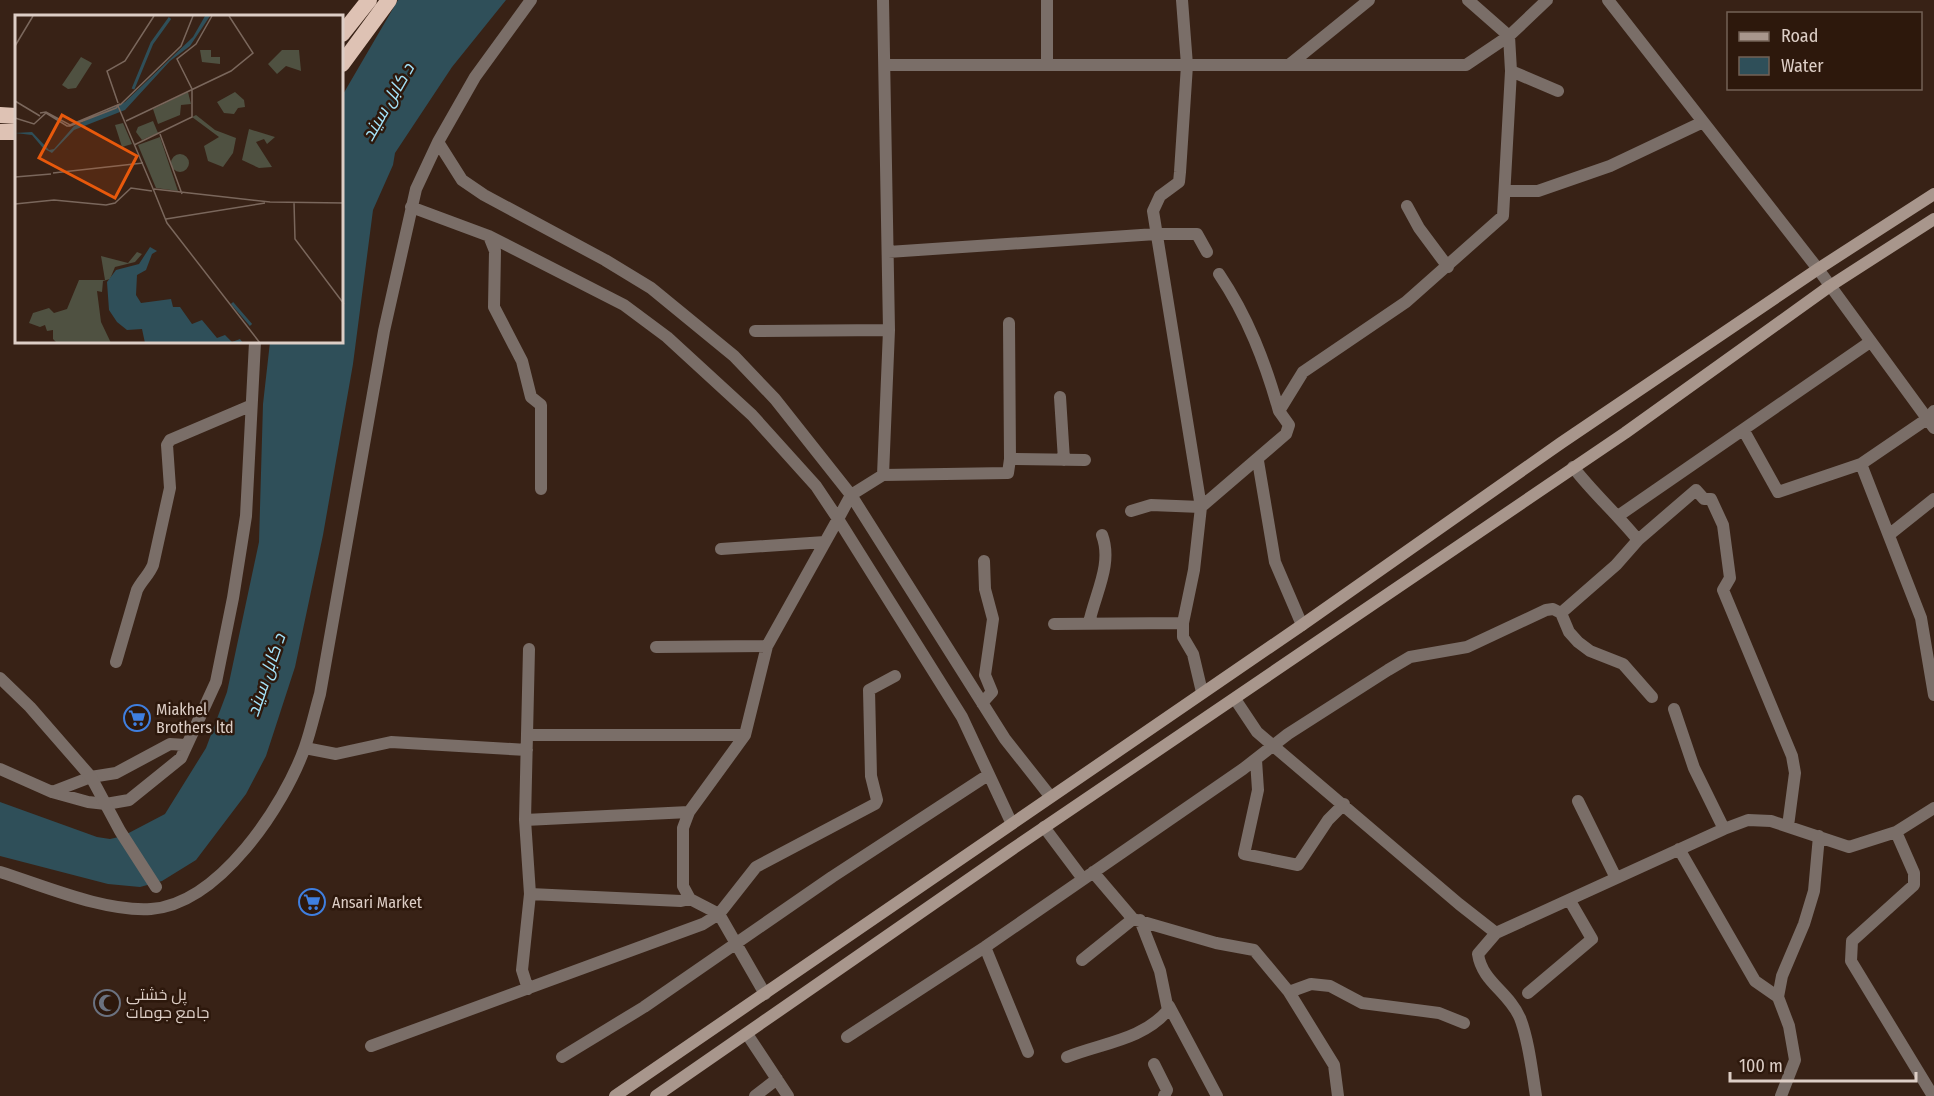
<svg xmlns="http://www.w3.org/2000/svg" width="1934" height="1096" font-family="'Fira Sans Condensed',Cairo,sans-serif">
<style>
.water{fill:#2f4f59}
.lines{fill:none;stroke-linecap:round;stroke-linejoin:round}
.minor{stroke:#7a6e68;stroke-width:12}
.tertiary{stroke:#7a6e68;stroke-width:12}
.secondary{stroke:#a8968c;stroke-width:12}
.trunk{stroke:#dec2b4;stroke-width:16}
.labels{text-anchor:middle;stroke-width:5;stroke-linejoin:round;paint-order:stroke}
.poi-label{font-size:16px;fill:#ddcec6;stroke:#2d180c;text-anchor:start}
.water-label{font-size:18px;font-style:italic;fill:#a3e3fa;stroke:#2d180c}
.inset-river{fill:none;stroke:#2f4f59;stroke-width:3}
.inset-road{fill:none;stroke:#7a675c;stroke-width:1.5}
.view{fill:#e8590c;fill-opacity:0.15;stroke:#e8590c;stroke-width:3}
.inset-edge{fill:none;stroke:#ddcec6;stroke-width:3}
</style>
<rect width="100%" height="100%" fill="#382216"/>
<path class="water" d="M398 0H506L452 67 395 153 393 165 373 210 353 364 323 535 295 667 266 756 246 794 196 860 162 881 140 887 108 884 0 856V802L97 837 110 839 123 836 165 814 206 748 227 692 259 542 263 404 270 342H342V96Z"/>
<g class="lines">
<path class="minor" d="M1047 0V64
M1182 0 1187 65 1180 172 1179 182 1160 196 1153 211 1201 507 1194 570 1183 623V637L1193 654 1202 692
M1608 0 1818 269 1934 428
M885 65H1466L1509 36 1547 0
M1289 65 1369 0
M1511 71 1558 91
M438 142 462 180 484 195 605 260 651 288 734 356 775 399 851 495 1005 739 1050 796
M1506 191H1538L1610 166 1703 122
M1407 206 1419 228 1448 267
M411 207 489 236 624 305 667 337 752 415 816 486 838 519 962 717 1011 822
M489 236 495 251 494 307 522 361 531 397 541 405V489
M888 252 1156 234H1197L1207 252
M1219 274C1248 317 1265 362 1279 411
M755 331 889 330
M1060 397 1064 460
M1744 431 1778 492 1861 464 1927 419 1934 411
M1010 459 1085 460
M1258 461 1275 562 1302 625
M1861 464 1921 618 1934 695
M1573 467C1593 493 1617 514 1638 540L1696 490 1704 499H1711L1723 525 1730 578 1723 590 1792 756 1795 773 1788 826
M883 475 1008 473 1010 459 1009 323
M1131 511 1151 505 1201 507 1286 434 1289 425 1279 411 1303 372 1406 302 1503 216 1511 71 1509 36 1468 0
M1618 516 1870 342
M1890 534 1934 499
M721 549 825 542
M1561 613 1569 632 1578 642 1590 651 1623 664 1652 697
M1089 623C1095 594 1113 564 1102 535
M1054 624 1183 623
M656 647 767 646
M116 662 137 590C142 580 149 575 153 565L170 488 167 445 170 440 250 406
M1235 699 1257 732 1459 904 1496 933 1724 829 1748 820 1771 821 1849 847 1896 832 1934 808
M982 703 992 692 985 675 993 619 985 589 984 561
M1674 709 1694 768 1724 829
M527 735H745
M305 748 336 754 391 742 527 750
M1256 760 1258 790 1244 854 1298 865 1328 820 1344 804
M0 769 52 792 88 802 106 804 129 800 181 758 216 682 233 598 246 516 255 342
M52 792 91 777 116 773 170 744 186 745
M1578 801 1616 878
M525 820 689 812
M1044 827 1083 879
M1896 832 1914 873V885L1852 941 1851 961 1933 1096
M1679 849 1755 981 1778 997
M0 872C45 886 104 912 151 909 219 904 284 806 305 747 311 730 315 711 320 694L384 331 416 189 438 142 475 77 531 0
M1093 872 1133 919 1216 943 1254 950 1289 992 1311 984 1330 986 1362 1003 1439 1013 1464 1023
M530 894 681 901 690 899
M1496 933 1478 954C1482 982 1509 992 1520 1018 1529 1041 1532 1072 1536 1096
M985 947 1028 1052
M1082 960 1133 919
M528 989 522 970 530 894 525 820 529 649
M1289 992 1334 1065 1338 1096
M1528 993 1592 939 1570 901
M765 994 719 914 690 899 683 886V828L689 812 745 735 767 646 838 519 851 495 883 475 889 330 883 0
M1169 1006 1217 1096
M747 1034 788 1096
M847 1037 985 947 1243 769 1288 734 1388 670 1410 657 1467 647 1546 610 1553 609 1561 613 1616 565 1638 540
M371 1046 703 924 719 914 756 867 875 804 877 800 871 776 869 690 895 676
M562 1057 644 1007 832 877 988 775
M1067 1057C1102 1043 1143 1040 1168 1010L1160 971 1140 920
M1154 1064 1167 1090 1164 1096
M755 1096 777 1079
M1781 1096 1795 1060 1789 1026 1778 997 1782 976 1804 924 1814 891 1819 836"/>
<path class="tertiary" d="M0 678 30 707 91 777 120 831 156 887"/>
<path class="secondary" d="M615 1096 1302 625 1561 443 1818 269 1934 194
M656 1096 1011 850 1625 433 1830 286 1934 219"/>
<path class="trunk" d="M342 34 369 0
M342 64 389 0
M0 115 16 116
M0 132H16"/>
</g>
<defs>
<symbol id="supermarket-ring" viewBox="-11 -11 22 22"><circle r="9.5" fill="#2d180c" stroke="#3f7fe0" stroke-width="1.5"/><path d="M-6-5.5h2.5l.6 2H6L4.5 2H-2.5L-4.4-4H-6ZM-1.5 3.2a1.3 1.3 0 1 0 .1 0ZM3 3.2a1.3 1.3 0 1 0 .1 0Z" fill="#3f7fe0"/></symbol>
<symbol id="mosque-ring" viewBox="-11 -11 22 22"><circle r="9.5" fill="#2d180c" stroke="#6b7280" stroke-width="1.5"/><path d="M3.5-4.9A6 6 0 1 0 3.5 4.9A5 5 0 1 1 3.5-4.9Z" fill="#6b7280"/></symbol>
</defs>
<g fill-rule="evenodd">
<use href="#supermarket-ring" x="122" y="703" width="30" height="30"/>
<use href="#supermarket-ring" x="297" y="887" width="30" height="30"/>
<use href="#mosque-ring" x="92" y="988" width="30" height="30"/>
</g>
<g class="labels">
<g class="poi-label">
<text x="156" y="715">Miakhel<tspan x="156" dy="18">Brothers ltd</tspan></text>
<text x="332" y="908">Ansari Market</text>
<text x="126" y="1000">پل خشتی<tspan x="126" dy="18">جامع جومات</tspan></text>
</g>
<g class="water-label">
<text transform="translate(388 102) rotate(-60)" y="6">د کابل سيند</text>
<text transform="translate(266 675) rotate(-71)" y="6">د کابل سيند</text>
</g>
</g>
<g transform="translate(15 15)">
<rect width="328" height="328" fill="#382216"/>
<path d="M185 35H196V42H205V49L187 47ZM284 35 286 56 271 51 262 59 253 49 267 35ZM66 42 77 48 61 73 53 74 47 70ZM173 77 176 89 166 90 165 100 143 109 138 94ZM220 77 229 85 230 92 223 93 219 99 209 98 202 87ZM181 100 200 115 221 123 218 138 208 152 193 146 189 131 204 122 177 102ZM138 106 143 118 127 125 121 117 123 112ZM108 108 117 129 107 132 100 110ZM234 114 260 122 252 129 249 124 241 127 257 152 244 153 227 145ZM145 122 163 176 141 173 123 130ZM156 148a9 9 0 1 1 18 0a9 9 0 1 1-18 0ZM122 237 127 239 120 247 100 252 95 264 88 266 87 277 82 276 86 307 96 328H42L38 324V315L32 316 30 310 25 312 14 308 18 298 34 293 39 298 52 294 64 265H90L86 241 113 248Z" fill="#4f5141"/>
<path d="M190 1H195L175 31 155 46 110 95 59 115 37 138 28 133 17 120 0 118 17 117 34 135 39 134 59 111 110 87 178 22ZM135 232 142 236 137 239 131 255 122 260 121 280 126 288 156 284 158 292H165L177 309 187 305 202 323 210 320 217 327 225 324 228 328H130L127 314 112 315 102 307 94 295 92 267 101 255 124 249Z" fill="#2f4f59"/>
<path class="inset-river" d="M118 74 137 28 155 3M217 288 236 310"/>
<path class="inset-road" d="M0 31 18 1M0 86 25 101M103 88 92 56 110 46 139 1M105 90 166 31 178 1M103 91 139 176M0 103 19 109 31 98 52 111H55L101 93 105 89 55 110 31 97 25 98M111 106 216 56 238 38 214 1M145 119 167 179M119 130 177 102V74L162 44 181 29 197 1M38 158 128 148M0 162 36 159M139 174 255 187 329 188M139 176 152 208 245 328M279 187 280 224 329 289M0 189 39 185 91 190 100 188 116 173 137 176M151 204 250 188"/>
<path class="view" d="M47 100 122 141 100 183 24 143Z"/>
<rect width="328" height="328" class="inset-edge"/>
</g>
<rect x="1727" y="12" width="195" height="78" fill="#2d180c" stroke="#736156" stroke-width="1.5"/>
<rect x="1739" y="32" width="30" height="9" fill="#a8968c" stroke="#736156" stroke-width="1.5"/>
<text x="1781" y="42" font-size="18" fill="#ddcec6">Road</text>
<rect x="1739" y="57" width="30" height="18" fill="#2f4f59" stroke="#736156" stroke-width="1.5"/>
<text x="1781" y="72" font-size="18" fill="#ddcec6">Water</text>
<path d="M1730 1072v9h186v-9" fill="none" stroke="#ddcec6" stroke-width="3"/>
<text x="1739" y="1072" font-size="18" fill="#ddcec6" stroke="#2d180c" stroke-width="4.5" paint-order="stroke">100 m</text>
</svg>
